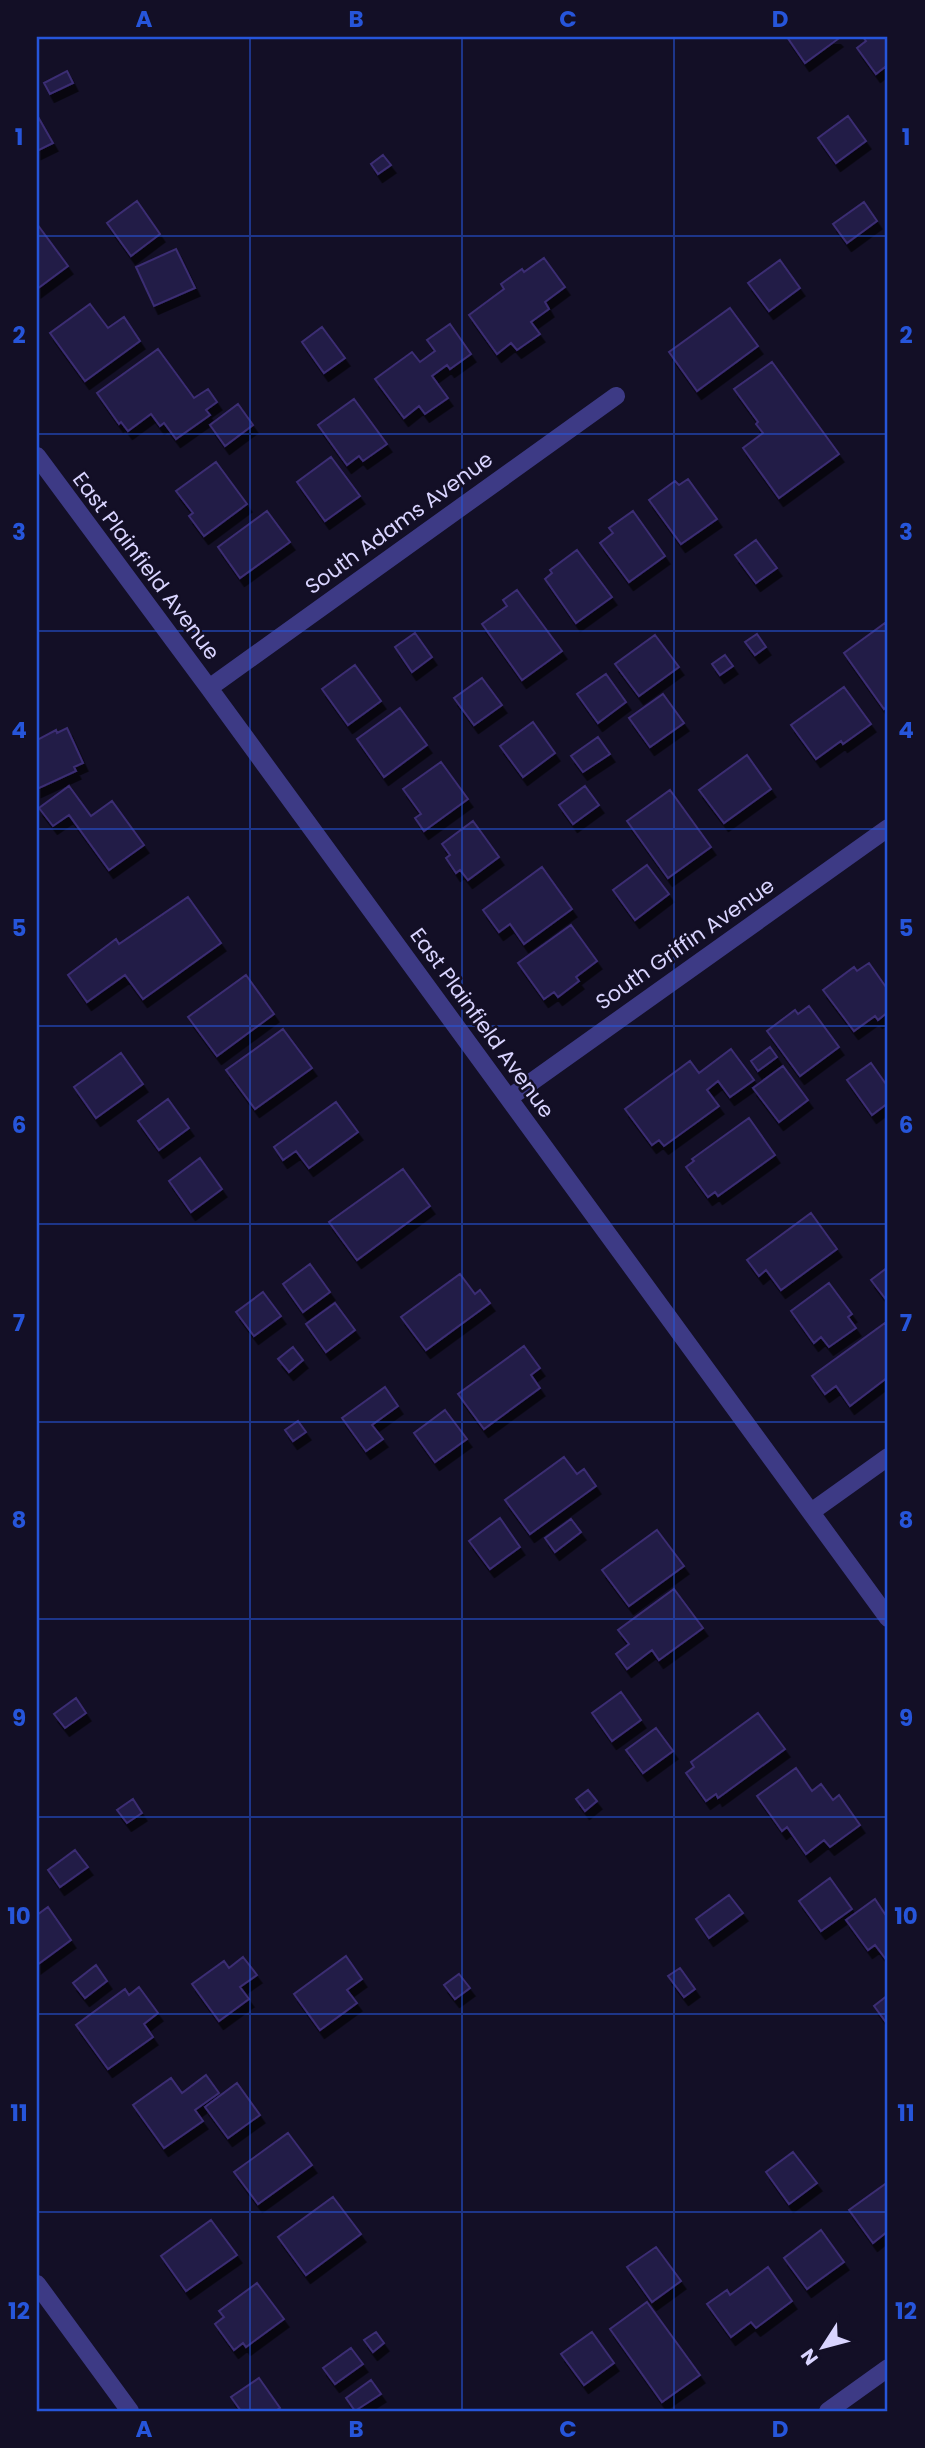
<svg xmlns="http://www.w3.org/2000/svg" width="925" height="2448" font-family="Poppins,sans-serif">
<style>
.building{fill:#241b47;stroke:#3b2d73;stroke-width:2;filter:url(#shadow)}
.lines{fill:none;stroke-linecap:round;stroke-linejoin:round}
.minor{stroke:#3d3a85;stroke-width:18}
.grid{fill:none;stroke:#2655da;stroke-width:2;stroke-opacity:0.55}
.labels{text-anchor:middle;stroke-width:5;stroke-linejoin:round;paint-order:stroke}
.street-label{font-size:21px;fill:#d9d4ff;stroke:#130f26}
.neatline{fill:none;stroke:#2655da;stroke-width:2.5}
.grid-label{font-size:23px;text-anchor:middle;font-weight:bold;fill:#2655da}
</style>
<defs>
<filter id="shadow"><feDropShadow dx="4.5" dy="8" stdDeviation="0" flood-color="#0009"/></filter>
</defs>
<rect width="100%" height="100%" fill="#130f26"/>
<path class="building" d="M787 37H836L838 39 805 63Z
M863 37H888V73L885 67 876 74 857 48 866 41Z
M67 71 73 83 50 94 44 83Z
M37 115 53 143 37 151Z
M848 116 866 141 836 163 818 138Z
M383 155 391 165 378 174 371 164Z
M137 201 160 234 131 256 107 223Z
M864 202 877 221 847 243 833 224Z
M37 224 68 266 37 289Z
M176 249 195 288 154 306 136 267Z
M544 258 565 287 545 302 549 309 531 322 540 334 517 350 511 343 497 354 469 315 504 289 501 284 522 269 524 272Z
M780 260 800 288 769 311 748 283Z
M90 304 108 328 124 317 140 341 85 381 50 333Z
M730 308 758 346 697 391 669 352Z
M450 324 471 354 450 369 447 365 432 376 448 398 425 414 419 406 404 418 375 379 412 352 420 362 435 351 427 340Z
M322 327 345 358 324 373 302 342Z
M158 349 194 398 208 389 217 402 206 410 210 415 176 439 164 423 160 426 151 414 128 431 121 422 119 424 97 393Z
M772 362 839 454 779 498 743 448 763 433 756 424 758 422 734 389Z
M354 399 387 444 363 461 359 456 347 465 318 425Z
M238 404 253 425 225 446 210 425Z
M331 457 360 496 325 521 297 482Z
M216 462 247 504 204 536 189 516 193 513 176 491Z
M688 479 717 519 681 544 649 500 675 481 679 485Z
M267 511 290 542 240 578 218 547Z
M633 511 665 556 629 582 600 543 613 533 609 528Z
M756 540 777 568 756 583 735 555Z
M577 550 612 597 576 623 545 579 552 573 550 570Z
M517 590 562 651 522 680 482 624 507 606 503 600Z
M885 623 888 628V706L884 709 844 653Z
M415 633 432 657 412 672 395 647Z
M757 634 766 647 755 655 745 642Z
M655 635 679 667 639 696 615 664Z
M725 655 733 666 720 675 712 664Z
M355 665 381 701 348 725 322 689Z
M606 674 626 702 598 723 577 694Z
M482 678 502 705 474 725 454 698Z
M844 687 871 724 843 744 841 741 816 759 791 725Z
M663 694 684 723 650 747 629 718Z
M400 708 427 745 384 777 357 739Z
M533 722 555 753 523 777 500 746Z
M67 728 83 763 74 767 76 771 37 789V740L56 730 57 733Z
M598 737 610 754 583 772 571 756Z
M747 755 771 789 724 823 699 790Z
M441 762 468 799 424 831 415 818 421 814 403 789Z
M69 786 91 816 112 801 144 845 109 870 69 815 53 826 39 808Z
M585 786 599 805 573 824 559 805Z
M670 790 711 847 668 878 627 821Z
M473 821 499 857 468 880 460 870 456 873 446 858 450 855 442 844Z
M647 865 669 894 635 920 613 890Z
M542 867 572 909 524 944 510 924 499 932 483 910Z
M188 897 221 943 143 999 125 975 87 1002 68 975 116 939 119 944Z
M571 925 597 961 576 977 579 981 558 997 554 992 544 999 518 963Z
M869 963 888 990V1012L878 1020 875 1016 854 1031 823 990 854 967 857 971Z
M246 975 274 1014 217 1056 188 1017Z
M809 1006 839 1047 800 1076 767 1031 795 1010 798 1014Z
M283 1029 312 1068 255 1109 226 1070Z
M770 1047 777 1057 758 1071 751 1061Z
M731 1049 754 1080 730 1097 718 1081 707 1090 719 1106 664 1146 659 1140 652 1145 625 1109 690 1061 699 1073Z
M121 1053 143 1084 96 1118 74 1087Z
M871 1063 888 1087V1103L872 1115 847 1080Z
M783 1066 808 1100 779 1122 753 1088Z
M168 1099 189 1128 159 1150 138 1121Z
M336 1102 358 1132 309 1168 296 1151 283 1160 274 1147Z
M749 1118 775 1155 718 1196 715 1192 708 1197 686 1167 694 1161 692 1159Z
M200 1158 222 1189 191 1212 169 1181Z
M403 1169 430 1206 357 1260 329 1222Z
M811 1213 837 1249 781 1290 766 1270 759 1276 747 1260Z
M310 1264 330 1292 303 1312 283 1284Z
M888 1267V1302L871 1280Z
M460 1274 475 1294 480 1290 490 1303 426 1350 401 1317Z
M829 1283 852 1314 848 1317 856 1328 829 1347 821 1337 814 1343 791 1311Z
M263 1292 281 1316 254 1336 236 1312Z
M335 1303 355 1330 326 1352 306 1324Z
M885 1323 888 1328V1377L850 1406 836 1386 825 1394 812 1376Z
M524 1346 540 1368 531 1375 540 1388 484 1429 458 1394Z
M293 1347 303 1360 289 1372 278 1359Z
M385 1387 398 1406 372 1425 383 1439 366 1451 342 1418Z
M445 1410 467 1439 435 1462 414 1433Z
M298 1421 306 1432 293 1441 285 1430Z
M564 1457 577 1474 584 1469 596 1486 530 1534 505 1500Z
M500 1518 520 1547 490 1569 469 1541Z
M571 1519 581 1532 555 1552 545 1538Z
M657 1530 684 1566 629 1606 602 1570Z
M674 1589 703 1628 659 1660 652 1650 627 1669 616 1654 629 1644 618 1630Z
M621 1692 641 1720 612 1741 592 1713Z
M76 1698 86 1713 65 1728 54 1714Z
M758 1713 785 1749 718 1798 716 1794 706 1801 686 1773 694 1767 691 1762Z
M656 1728 673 1751 643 1773 626 1750Z
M796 1768 812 1791 821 1784 833 1800 839 1795 860 1825 830 1847 824 1840 806 1854 787 1827 782 1831 757 1796Z
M588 1790 597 1801 585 1811 576 1799Z
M133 1799 142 1813 127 1823 117 1810Z
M75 1850 88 1867 60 1887 48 1870Z
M830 1878 852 1909 821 1931 799 1901Z
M729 1895 743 1913 709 1938 696 1919Z
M875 1899 885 1914 888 1912V1962L875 1945 868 1950 846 1920Z
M48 1907 71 1940 37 1965V1915Z
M346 1956 362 1979 347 1990 357 2003 320 2030 294 1994Z
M243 1957 257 1975 240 1987 249 1999 219 2021 192 1984 224 1961 229 1968Z
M96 1965 107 1981 85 1998 73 1983Z
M680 1968 695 1989 684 1997 668 1976Z
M459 1974 470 1988 455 1999 444 1985Z
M139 1987 158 2013 144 2024 153 2037 108 2069 76 2025 125 1989 129 1995Z
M888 1995V2025L874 2006Z
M206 2075 219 2093 195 2110 203 2121 164 2148 133 2105 171 2078 182 2093Z
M237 2083 260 2115 228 2138 205 2107Z
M288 2133 312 2165 258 2204 234 2172Z
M793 2152 817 2183 789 2204 766 2172Z
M888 2182V2231L873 2243 849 2210Z
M333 2197 361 2234 306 2275 278 2237Z
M211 2220 237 2255 186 2291 161 2256Z
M821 2230 844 2262 807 2289 784 2258Z
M656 2247 681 2281 652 2302 627 2267Z
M768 2267 792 2301 756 2328 751 2322 731 2337 707 2304 727 2290 730 2295Z
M257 2283 284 2319 246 2347 243 2343 234 2350 215 2324 224 2317 219 2311Z
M647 2302 700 2375 662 2402 610 2329Z
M376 2332 384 2343 373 2352 364 2340Z
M592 2332 614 2363 584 2385 561 2354Z
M351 2348 363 2364 335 2384 323 2368Z
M259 2378 280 2408 275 2411H241L231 2397Z
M371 2380 381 2394 355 2411 346 2398Z"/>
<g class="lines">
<path class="minor" d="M37 456 209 688 888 1618
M209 688 616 396
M509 1098 888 828
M811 1512 888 1457
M37 2284 130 2411
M828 2411 888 2368"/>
</g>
<path class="grid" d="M250 37V2411M462 37V2411M674 37V2411M37 236H888M37 434H888M37 631H888M37 829H888M37 1026H888M37 1224H888M37 1422H888M37 1619H888M37 1817H888M37 2014H888M37 2212H888"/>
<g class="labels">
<g class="street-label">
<text transform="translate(399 523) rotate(-36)" y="7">South Adams Avenue</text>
<text transform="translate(146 566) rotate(53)" y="7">East Plainfield Avenue</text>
<text transform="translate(685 944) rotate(-35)" y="7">South Griffin Avenue</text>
<text transform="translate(482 1023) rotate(54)" y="7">East Plainfield Avenue</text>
</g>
</g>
<rect width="925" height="2448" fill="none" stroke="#130f26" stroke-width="77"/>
<g transform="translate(823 2347) rotate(234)" stroke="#130f26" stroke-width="5" paint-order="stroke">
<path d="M0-5L12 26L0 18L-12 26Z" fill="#d9d4ff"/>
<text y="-10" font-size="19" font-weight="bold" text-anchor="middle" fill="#d9d4ff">N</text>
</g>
<rect x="38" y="38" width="848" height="2372" class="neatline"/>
<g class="grid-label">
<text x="144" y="27">A</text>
<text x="356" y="27">B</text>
<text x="568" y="27">C</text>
<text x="780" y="27">D</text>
<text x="19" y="145">1</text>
<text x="906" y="145">1</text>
<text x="19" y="343">2</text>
<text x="906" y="343">2</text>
<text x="19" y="540">3</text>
<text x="906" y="540">3</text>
<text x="19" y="738">4</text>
<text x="906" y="738">4</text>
<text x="19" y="936">5</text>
<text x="906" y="936">5</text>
<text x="19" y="1133">6</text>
<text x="906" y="1133">6</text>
<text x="19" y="1331">7</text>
<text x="906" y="1331">7</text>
<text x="19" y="1528">8</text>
<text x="906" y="1528">8</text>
<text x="19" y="1726">9</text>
<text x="906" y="1726">9</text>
<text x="19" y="1924">10</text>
<text x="906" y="1924">10</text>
<text x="19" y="2121">11</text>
<text x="906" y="2121">11</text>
<text x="19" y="2319">12</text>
<text x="906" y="2319">12</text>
<text x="144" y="2437">A</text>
<text x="356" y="2437">B</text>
<text x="568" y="2437">C</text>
<text x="780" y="2437">D</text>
</g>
</svg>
